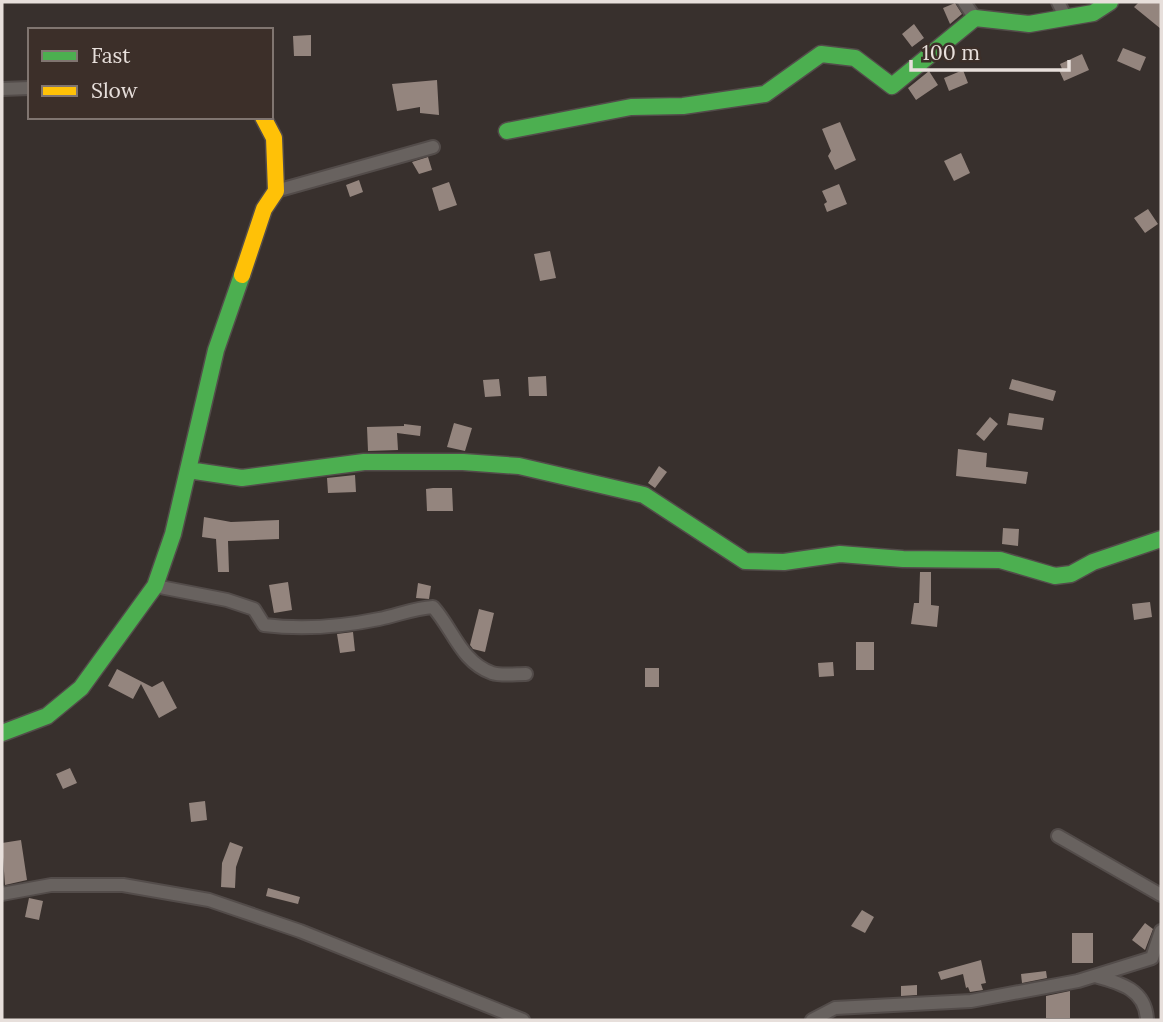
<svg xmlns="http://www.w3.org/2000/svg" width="1163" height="1022" font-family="Lora,serif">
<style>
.building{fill:#94857e}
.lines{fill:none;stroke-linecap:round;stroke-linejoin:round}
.street-casing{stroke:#534c4a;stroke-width:16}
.fast-casing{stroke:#534c4a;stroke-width:19}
.slow-casing{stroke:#534c4a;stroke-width:19}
.street{stroke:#68625f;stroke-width:12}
.fast{stroke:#4caf50;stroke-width:16}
.slow{stroke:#ffc107;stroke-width:16}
</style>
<rect width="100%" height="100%" fill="#38302d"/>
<path class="building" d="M1139 2H1161V29L1134 7Z
M955 3 962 14 950 24 943 8Z
M914 24 924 38 912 47 902 34Z
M311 35V56H294L293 36Z
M1123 48 1146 57 1140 71 1117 61Z
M1082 54 1089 70 1064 81 1059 70 1062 69 1060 64Z
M963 70 968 83 949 91 944 78Z
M929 71 938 85 916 100 908 88Z
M437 80 439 115 420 113V107L397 111 392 84Z
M840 122 856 160 835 170 828 156 831 151 822 129Z
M961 153 970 173 954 181 944 161Z
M428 157 432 170 419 174 412 162Z
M359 180 363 192 350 197 346 185Z
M449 182 457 205 439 211 432 188Z
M839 184 847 204 827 212 824 204 827 202 822 191Z
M1148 209 1158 224 1145 233 1134 218Z
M550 251 556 278 540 281 534 254Z
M546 376 547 396H529L528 377Z
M499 379 501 396 485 397 483 380Z
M1012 379 1056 391 1053 401 1009 389Z
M1009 413 1044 418 1042 430 1007 425Z
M990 417 998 424 984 441 976 434Z
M454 423 472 428 465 451 447 447Z
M404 424 421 426 420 436 397 433 398 450 368 451 367 427 404 426Z
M958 449 987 453 986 467 1028 472 1026 484 956 476Z
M659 466 667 472 655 488 648 483Z
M355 475 356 492 328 493 327 478Z
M433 488H452L453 511H427L426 489Z
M204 517 231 522 279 520V539L228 541 229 572H218L216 539 202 537Z
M1003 528 1019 529 1018 546 1002 544Z
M920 572H931V605L939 606 937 627 911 624 914 603H919Z
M288 582 292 610 274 613 269 585Z
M418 583 431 586 429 599 416 598Z
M1150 602 1152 617 1134 620 1132 604Z
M479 609 494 613 485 652 473 649 470 645Z
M353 632 355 651 340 653 337 634Z
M856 642H874V670H856Z
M833 662 834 676 819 677 818 663Z
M645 668H659V687H645Z
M117 669 152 687 163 681 177 708 159 718 141 684 133 699 108 686Z
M70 768 77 783 63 789 56 774Z
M205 801 207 820 191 822 189 803Z
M21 840 27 880 5 885 2 843Z
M230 842 243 847 236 867 235 888 221 887 222 863Z
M268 888 300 897 298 904 266 896Z
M29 898 43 901 39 920 25 917Z
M862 910 874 917 865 933 851 926Z
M1145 923 1153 929 1145 950 1132 940Z
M1072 933H1093V963H1072Z
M981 960 986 983 981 984 983 990 970 992 968 987 966 988 963 974 941 980 938 972Z
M1046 971 1047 978 1022 983 1021 974Z
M917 985V995L901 996V986Z
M1070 991V1018H1046V996Z"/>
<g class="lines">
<defs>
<path id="street" d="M964 2 975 18
M1058 2 1066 18
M2 89 30 88
M276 191 433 147
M155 586 227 600 254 609 264 625C303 630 340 627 379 619 398 615 415 608 433 607 453 629 461 662 492 673 501 676 516 674 526 674
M1058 836 1161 895
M2 894 51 885H123L209 900 300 931 523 1020
M1095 976C1121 983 1146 990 1147 1020
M812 1020 835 1008 971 1001 1078 981 1152 958 1161 931"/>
<path id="fast" d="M507 131 631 107 683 106 765 94 821 54 855 58 892 86 975 18 1029 24 1093 13 1110 2
M188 470 242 478 364 462H463L519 466 644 495 745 561 784 562 840 554 903 559 1000 560 1055 576 1071 574 1093 562 1161 539
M2 733 47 716 81 688 155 586 173 534 216 350 242 275"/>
<path id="slow" d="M242 275 264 209 276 191 274 138 263 117"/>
</defs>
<use href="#street" class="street-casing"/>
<use href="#fast" class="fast-casing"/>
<use href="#slow" class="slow-casing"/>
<use href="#street" class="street"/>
<use href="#fast" class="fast"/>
<use href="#slow" class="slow"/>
</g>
<rect width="1163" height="1022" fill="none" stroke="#e7dfdb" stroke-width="7"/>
<rect x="28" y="28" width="245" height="91" fill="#3c2f29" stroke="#807570" stroke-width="2"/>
<rect x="42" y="51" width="35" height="10" fill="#4caf50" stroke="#807570" stroke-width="2"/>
<text x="91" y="63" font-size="21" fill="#e7dfdb">Fast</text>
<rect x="42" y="86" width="35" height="10" fill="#ffc107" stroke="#807570" stroke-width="2"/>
<text x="91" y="98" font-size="21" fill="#e7dfdb">Slow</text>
<path d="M911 60v10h158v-10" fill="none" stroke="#e7dfdb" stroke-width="3.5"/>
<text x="922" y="60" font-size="21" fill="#e7dfdb" stroke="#3c2f29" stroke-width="5" paint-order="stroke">100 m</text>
</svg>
